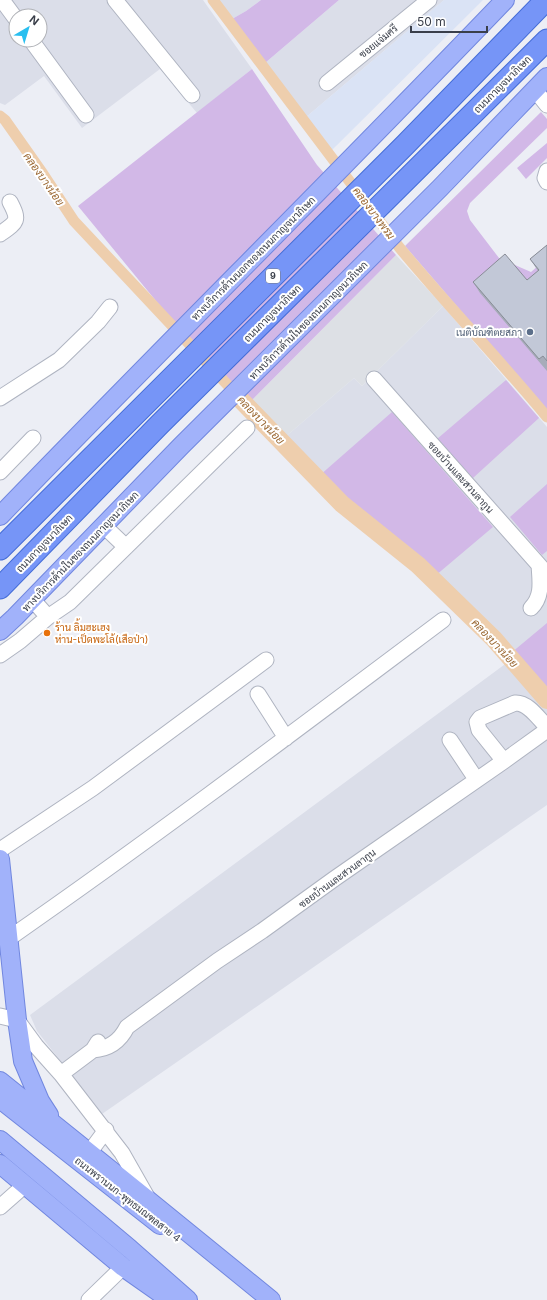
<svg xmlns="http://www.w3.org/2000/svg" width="547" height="1300" font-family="Inter,Sarabun,sans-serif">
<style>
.residential{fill:#dbdee9;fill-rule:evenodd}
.commercial{fill:#dae3f5}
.industrial{fill:#dde0e5}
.green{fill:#d2b8e7}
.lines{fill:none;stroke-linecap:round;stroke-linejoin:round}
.canal{stroke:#eecead;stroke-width:11}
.river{stroke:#eecead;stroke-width:18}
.minor-casing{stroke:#afb4c1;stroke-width:17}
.major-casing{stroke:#7187df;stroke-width:20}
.highway-casing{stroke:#456dd7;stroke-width:23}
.minor{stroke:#fff;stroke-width:15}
.major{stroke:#a1b2fa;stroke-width:18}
.highway{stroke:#7695f7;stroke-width:21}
.wall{fill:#a7acb9}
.building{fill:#c2c8d7;stroke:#888c96}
.service-dot{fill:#5c6f8a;stroke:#fff;stroke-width:1.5}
.food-dot{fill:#e8710a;stroke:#fff;stroke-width:1.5}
.labels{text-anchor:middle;stroke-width:4;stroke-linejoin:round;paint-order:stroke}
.shield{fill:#fff;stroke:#757980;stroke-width:1}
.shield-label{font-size:9px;font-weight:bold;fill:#3a3f4a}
.street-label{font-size:10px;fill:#3a3f4a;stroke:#fff}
.service-label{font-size:10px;fill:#4e5e75;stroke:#fff;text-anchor:end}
.food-label{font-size:10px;fill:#c56008;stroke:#fff;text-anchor:start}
.water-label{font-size:11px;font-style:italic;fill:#9a6731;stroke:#fff}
</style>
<rect width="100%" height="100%" fill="#eceef5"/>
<path class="residential" d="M0 0H203L252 69 197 113 160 69 82 128 44 76 5 105 0 103ZM16 16H40V40H16Z
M218 0H261L246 11 232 19Z
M339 0H444L305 118 265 63Z
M443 306 547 427V805L102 1114 37 1031 30 1015 516 656 511 653 438 579 343 500 284 438 354 378 362 386Z"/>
<path class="commercial" d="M444 0H483L332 150 305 118Z"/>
<path class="industrial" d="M396 255 443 306 362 386 354 378 284 438 249 403Z"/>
<path class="green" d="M261 0H339L265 63 232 19 246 11Z
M252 69 317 165 396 255 249 403 170 318 78 206Z
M541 112 547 119V128L470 203 467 211 470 220 499 258 531 272 547 258V411L405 246Z
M547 143V158L526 179 517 168Z
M506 380 539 418 473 478 437 439Z
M392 412 493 527 435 576 343 500 319 476Z
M547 484V551L542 555 510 517Z
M547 623V690L531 672 511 653Z"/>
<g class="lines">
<path class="canal" d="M213 0 399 247C447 305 499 359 547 417
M0 116 5 120 43 174 74 221 238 396"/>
<path class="river" d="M238 397 342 504 418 565 494 639 547 700"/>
<defs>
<path id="minor" d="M2 0 16 19
M115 0 192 95
M31 40 86 115
M327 83 429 0
M535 90 547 105
M547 171 545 178 547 182
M0 234C17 222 20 221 10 202
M374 379 547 574
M0 398 59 360 98 322 110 307
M0 472 33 438
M104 526 126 547
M32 599 48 617 70 602 247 428
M531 608C543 596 540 581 539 565
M0 655 20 641 48 617
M258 694 286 738
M450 740 476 779
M504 761 479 730 477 722 480 718 515 703C528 702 539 719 547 727
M0 850 93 788 266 660
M8 939C156 836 299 728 443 620
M0 1016 17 1020 36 1046 61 1074 122 1153 147 1197
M93 1050C109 1049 120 1041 127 1027L217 961 262 931 334 879 504 761 547 730
M61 1074 93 1050 98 1042
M89 1153 106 1130
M0 1207 25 1185
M89 1300 123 1267"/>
<path id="major" d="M0 516C167 343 338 174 505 0
M0 631 15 617 181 446 440 188 547 77
M0 859 17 1020 23 1061 40 1101 49 1115
M0 1081 148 1200 271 1300
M0 1099 160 1225
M0 1140 130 1249 188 1300
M0 1164 123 1267 170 1300"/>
<path id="highway" d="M0 549 405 145 546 0
M0 588 159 425 547 40"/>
</defs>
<use href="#minor" class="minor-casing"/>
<use href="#major" class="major-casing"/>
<use href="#highway" class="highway-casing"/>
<use href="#minor" class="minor"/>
<use href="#major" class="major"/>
<use href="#highway" class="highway"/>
</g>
<path class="wall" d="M547 245V371L480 293 473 282 527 280 538 271 530 259Z"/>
<path class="building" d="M547 245V361L543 356 539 359 473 282 505 254 527 280 539 270 530 259Z"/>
<circle class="service-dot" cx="530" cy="332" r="4"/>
<circle class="food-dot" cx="47" cy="633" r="4"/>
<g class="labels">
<rect class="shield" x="266" y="269" width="14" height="14" rx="3"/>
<g class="shield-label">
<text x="273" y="279">9</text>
</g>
<g class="street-label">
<text transform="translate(378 41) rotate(-39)" y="4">ซอยแจ่มศรี</text>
<text transform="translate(502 84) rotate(-45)" y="4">ถนนกาญจนาภิเษก</text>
<text transform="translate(253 258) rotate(-45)" y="4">ทางบริการด้านนอกของถนนกาญจนาภิเษก</text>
<text transform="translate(272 313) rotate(-45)" y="4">ถนนกาญจนาภิเษก</text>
<text transform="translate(308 320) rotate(-45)" y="4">ทางบริการด้านในของถนนกาญจนาภิเษก</text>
<text transform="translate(461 477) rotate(48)" y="4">ซอยบ้านและสวนลากูน</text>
<text transform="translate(44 543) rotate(-46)" y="4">ถนนกาญจนาภิเษก</text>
<text transform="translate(80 551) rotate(-46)" y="4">ทางบริการด้านในของถนนกาญจนาภิเษก</text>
<text transform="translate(337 878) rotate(-36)" y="4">ซอยบ้านและสวนลากูน</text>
<text transform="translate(128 1199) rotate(38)" y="4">ถนนพรานนก-พุทธมณฑลสาย 4</text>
</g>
<g class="service-label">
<text x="522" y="336">เนติบัณฑิตยสภา</text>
</g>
<g class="food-label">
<text x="55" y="631">ร้าน ลิ้มฮะเฮง<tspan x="55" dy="12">ห่าน-เป็ดพะโล้(เสือป่า)</tspan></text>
</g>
<g class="water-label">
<text transform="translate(44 179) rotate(55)" y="4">คลองบางน้อย</text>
<text transform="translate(374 213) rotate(53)" y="4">คลองบางพรม</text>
<text transform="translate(261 420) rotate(46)" y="4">คลองบางน้อย</text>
<text transform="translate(495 643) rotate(47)" y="4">คลองบางน้อย</text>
</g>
</g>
<g transform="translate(28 28) rotate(38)"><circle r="19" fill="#ffffff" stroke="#b0b2b7"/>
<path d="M0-3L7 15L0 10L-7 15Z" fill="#29bff0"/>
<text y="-6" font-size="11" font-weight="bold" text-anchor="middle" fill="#3a3f4a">N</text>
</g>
<path d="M411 26v6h76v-6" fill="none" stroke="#3a3f4a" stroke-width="2"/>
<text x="417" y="26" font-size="12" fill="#3a3f4a" stroke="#ffffff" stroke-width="3" paint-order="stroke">50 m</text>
</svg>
